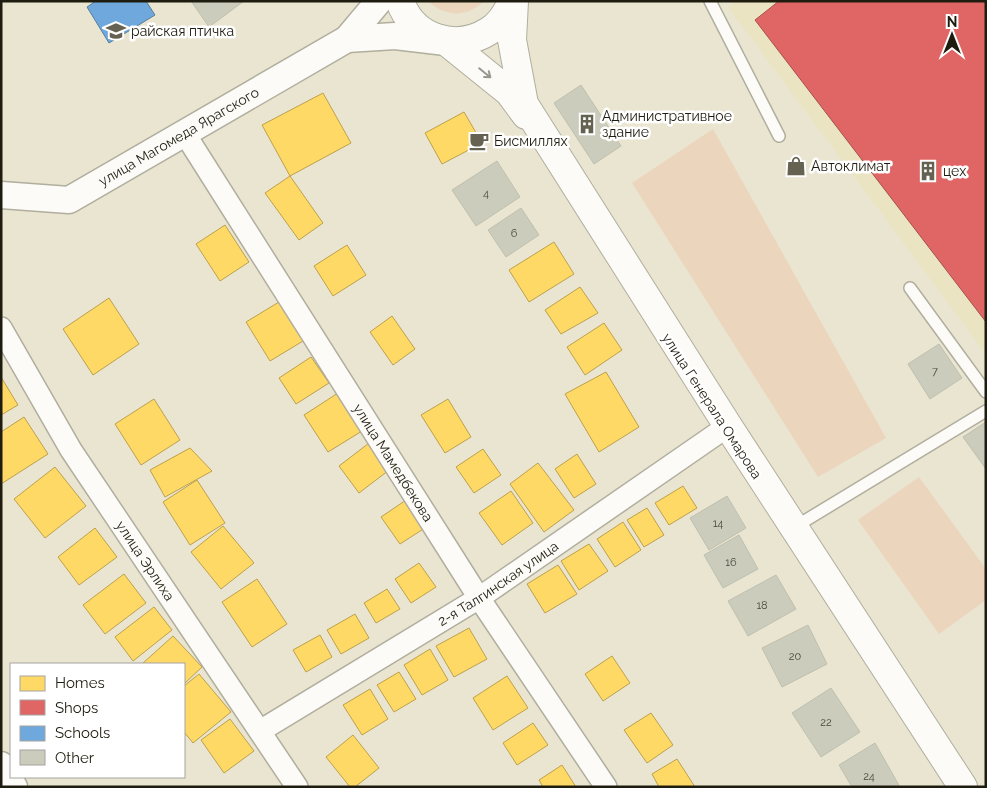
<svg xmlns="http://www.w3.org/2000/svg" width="987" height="788" font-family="Raleway,sans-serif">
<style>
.built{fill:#eae4c3}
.green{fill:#ecd5bd}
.homes{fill:#ffd966;stroke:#bca04c}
.shops{fill:#e06666;stroke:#a6504c}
.schools{fill:#6fa8dc;stroke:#577e9e}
.building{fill:#ccccbd;stroke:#bfbfaf}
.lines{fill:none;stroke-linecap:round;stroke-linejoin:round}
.service-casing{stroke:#b1ae9e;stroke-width:14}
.minor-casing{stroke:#b1ae9e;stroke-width:24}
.tertiary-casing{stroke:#b1ae9e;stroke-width:29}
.primary-casing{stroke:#b1ae9e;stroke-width:30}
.service{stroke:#fcfbf8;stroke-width:11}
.minor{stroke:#fcfbf8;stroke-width:21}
.tertiary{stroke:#fcfbf8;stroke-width:26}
.primary{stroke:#fcfbf8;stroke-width:28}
.oneway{stroke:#98978f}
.labels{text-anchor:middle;stroke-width:5;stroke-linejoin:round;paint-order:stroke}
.number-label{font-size:11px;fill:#4a483a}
.poi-label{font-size:14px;fill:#1e1c0e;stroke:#fff;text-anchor:start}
.street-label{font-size:14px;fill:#1e1c0e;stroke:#fff}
</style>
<rect width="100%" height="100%" fill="#e9e5d1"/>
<path class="built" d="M736 1H986V354L728 7Z"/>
<path class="green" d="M428 1H484C468 18 444 17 428 1Z
M713 129 886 438 818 477 632 183Z
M919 477 986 569V600L939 634 858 520Z"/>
<path class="homes" d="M323 93 351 143 290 176 262 125Z
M464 112 482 143 442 164 425 133Z
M290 176 323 223 299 240 265 193Z
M225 225 249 262 220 281 196 244Z
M554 242 574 274 529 302 509 270Z
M347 245 366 275 333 296 314 266Z
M580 287 598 313 561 334 545 310Z
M109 298 139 344 93 375 63 329Z
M284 299 308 338 270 361 246 322Z
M392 316 415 349 393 365 370 332Z
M604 323 622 350 585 375 567 347Z
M311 357 329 383 296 404 279 378Z
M606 372 639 427 599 452 565 394Z
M1 377 18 405 1 415Z
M338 393 362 431 328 452 304 415Z
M154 399 180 440 141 465 115 424Z
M448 399 471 437 445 453 421 415Z
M24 417 48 454 1 484V432Z
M373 440 393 467 359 493 339 466Z
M190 448 212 471 165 497 150 470Z
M483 449 501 475 474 493 456 467Z
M577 454 596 484 574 498 555 469Z
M538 463 574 510 544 532 510 484Z
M55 467 86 506 45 538 14 499Z
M197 480 225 523 190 545 163 502Z
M683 486 697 508 669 525 655 503Z
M511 491 533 523 502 545 479 513Z
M412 496 431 524 400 544 381 517Z
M647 508 664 535 644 547 627 520Z
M623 522 641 550 615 567 597 539Z
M223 526 254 563 221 589 191 552Z
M95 528 117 557 79 585 58 557Z
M589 544 608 571 579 590 561 561Z
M419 563 436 587 411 603 395 579Z
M558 565 577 594 545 613 527 584Z
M124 574 146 603 105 634 83 605Z
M257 579 287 624 252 647 222 602Z
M387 589 400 609 376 623 364 603Z
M154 607 172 630 133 661 115 637Z
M355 614 369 638 341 654 327 630Z
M469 628 487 659 454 677 436 646Z
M320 635 332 657 306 672 293 650Z
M173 636 202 667 184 684V664H142Z
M430 649 448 680 422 695 404 665Z
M612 656 630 683 603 701 585 674Z
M399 672 416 699 394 712 377 685Z
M199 674 231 712 193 743 184 732V686Z
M507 676 528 708 493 730 473 698Z
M370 689 388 719 362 735 343 705Z
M651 713 673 745 647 763 624 730Z
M230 719 254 751 224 773 201 740Z
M533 723 548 745 517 765 503 743Z
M353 735 379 768 355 787H350L326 757Z
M677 759 695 787H659L652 774Z
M562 765 576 787H543L539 780Z"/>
<path class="shops" d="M779 1H986V322L755 20Z"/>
<path class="schools" d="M96 1H146L155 15 109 43 87 7Z"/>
<path class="building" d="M191 1H244L209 27Z
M581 85 621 146 594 164 554 103Z
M497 161 520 197 476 226 452 190Z
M521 208 539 235 506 257 488 230Z
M939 344 962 378 930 399 908 364Z
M986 422V469L963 437Z
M727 496 746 528 709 550 690 518Z
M739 535 758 569 723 588 704 555Z
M776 575 796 609 748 636 728 601Z
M808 625 827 664 782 687 762 648Z
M831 688 860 732 821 757 792 713Z
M875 743 900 787H852L839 765Z"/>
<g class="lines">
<defs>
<path id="service" d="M710 1 779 136
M910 288 986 392
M793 528 986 411"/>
<g id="minor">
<path id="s1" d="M185 134 479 598 606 787"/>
<path id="s2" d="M1 328 71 450 297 787"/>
<path id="s3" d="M260 731 479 598 728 426"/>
</g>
<g id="tertiary">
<path d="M347 39 395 36 446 42"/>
<path id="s4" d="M1 195 69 200 347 39 379 1"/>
<path d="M1 765 14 787"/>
</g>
<path id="primary" d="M400 1C413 39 456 52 489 31 501 24 506 13 513 1
M514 1 512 40 524 104 728 426 963 787
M447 42 509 92 526 115"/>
</defs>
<use href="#service" class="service-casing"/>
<use href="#minor" class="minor-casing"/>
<use href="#tertiary" class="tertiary-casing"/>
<use href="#primary" class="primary-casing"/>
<use href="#service" class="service"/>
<use href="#minor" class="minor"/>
<use href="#tertiary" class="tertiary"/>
<use href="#primary" class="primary"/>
</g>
<defs><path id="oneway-shaft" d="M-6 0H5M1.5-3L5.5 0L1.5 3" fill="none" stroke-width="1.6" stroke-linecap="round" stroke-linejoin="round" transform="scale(1.25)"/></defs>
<use class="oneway" href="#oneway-shaft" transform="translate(485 73) rotate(39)"/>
<defs>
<symbol id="school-bare" viewBox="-9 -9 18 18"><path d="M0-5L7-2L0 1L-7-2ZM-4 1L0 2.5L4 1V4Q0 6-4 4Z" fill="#656252" stroke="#fff" stroke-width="2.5" paint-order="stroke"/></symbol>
<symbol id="building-bare" viewBox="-9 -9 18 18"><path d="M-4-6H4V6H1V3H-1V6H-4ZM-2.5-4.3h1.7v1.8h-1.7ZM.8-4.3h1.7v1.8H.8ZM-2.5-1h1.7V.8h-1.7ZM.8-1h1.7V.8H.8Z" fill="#656252" stroke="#fff" stroke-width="2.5" paint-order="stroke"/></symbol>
<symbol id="cafe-bare" viewBox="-9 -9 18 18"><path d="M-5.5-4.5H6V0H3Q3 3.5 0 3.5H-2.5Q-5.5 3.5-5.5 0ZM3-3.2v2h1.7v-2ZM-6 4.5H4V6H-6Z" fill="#656252" stroke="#fff" stroke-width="2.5" paint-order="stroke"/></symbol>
<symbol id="shop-bare" viewBox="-9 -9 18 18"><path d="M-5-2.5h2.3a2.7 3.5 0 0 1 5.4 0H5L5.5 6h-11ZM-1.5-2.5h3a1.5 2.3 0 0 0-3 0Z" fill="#656252" stroke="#fff" stroke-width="2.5" paint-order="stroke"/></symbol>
</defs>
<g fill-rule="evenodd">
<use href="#school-bare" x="102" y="17" width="28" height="28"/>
<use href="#building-bare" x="573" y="110" width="28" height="28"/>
<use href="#cafe-bare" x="465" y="127" width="28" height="28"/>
<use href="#shop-bare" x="782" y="152" width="28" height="28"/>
<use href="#building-bare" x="914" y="157" width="28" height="28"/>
</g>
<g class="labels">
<g class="number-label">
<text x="486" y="197">4</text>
<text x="514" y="237">6</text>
<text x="935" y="375">7</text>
<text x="718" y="527">14</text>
<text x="731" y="566">16</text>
<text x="762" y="609">18</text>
<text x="795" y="660">20</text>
<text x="826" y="726">22</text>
<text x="869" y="780">24</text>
</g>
<g class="poi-label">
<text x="131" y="36">райская птичка</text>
<text x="602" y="121">Административное<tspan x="602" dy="16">здание</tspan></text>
<text x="494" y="146">Бисмиллях</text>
<text x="811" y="171">Автоклимат</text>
<text x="943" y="176">цех</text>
</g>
<g class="street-label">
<text dy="5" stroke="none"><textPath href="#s4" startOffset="195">улица Магомеда Ярагского</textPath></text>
<text transform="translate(712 406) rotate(57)" y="5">улица Генерала Омарова</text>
<text dy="5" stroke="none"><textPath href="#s1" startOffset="389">улица Мамедбекова</textPath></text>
<text dy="5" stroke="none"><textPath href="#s2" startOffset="274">улица Эрлиха</textPath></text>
<text dy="5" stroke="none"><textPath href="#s3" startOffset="280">2-я Талгинская улица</textPath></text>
</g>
</g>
<rect width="987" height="788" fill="none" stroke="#1e1c0e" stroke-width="5"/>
<rect x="10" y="663" width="175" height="115" fill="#ffffff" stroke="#a5a49f"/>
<rect x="20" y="676" width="25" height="15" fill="#ffd966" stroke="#a5a49f"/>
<text x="55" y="688" font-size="15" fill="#1e1c0e">Homes</text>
<rect x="20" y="700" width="25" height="15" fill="#e06666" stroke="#a5a49f"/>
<text x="55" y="713" font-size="15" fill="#1e1c0e">Shops</text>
<rect x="20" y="726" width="25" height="15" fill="#6fa8dc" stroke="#a5a49f"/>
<text x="55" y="738" font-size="15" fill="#1e1c0e">Schools</text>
<rect x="20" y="750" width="25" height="15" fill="#ccccbd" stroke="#a5a49f"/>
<text x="55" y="763" font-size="15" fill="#1e1c0e">Other</text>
<g transform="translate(952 35)" stroke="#ffffff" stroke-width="4" paint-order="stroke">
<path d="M0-4L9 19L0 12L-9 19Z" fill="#1e1c0e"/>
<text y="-8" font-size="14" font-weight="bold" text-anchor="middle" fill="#1e1c0e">N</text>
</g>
</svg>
